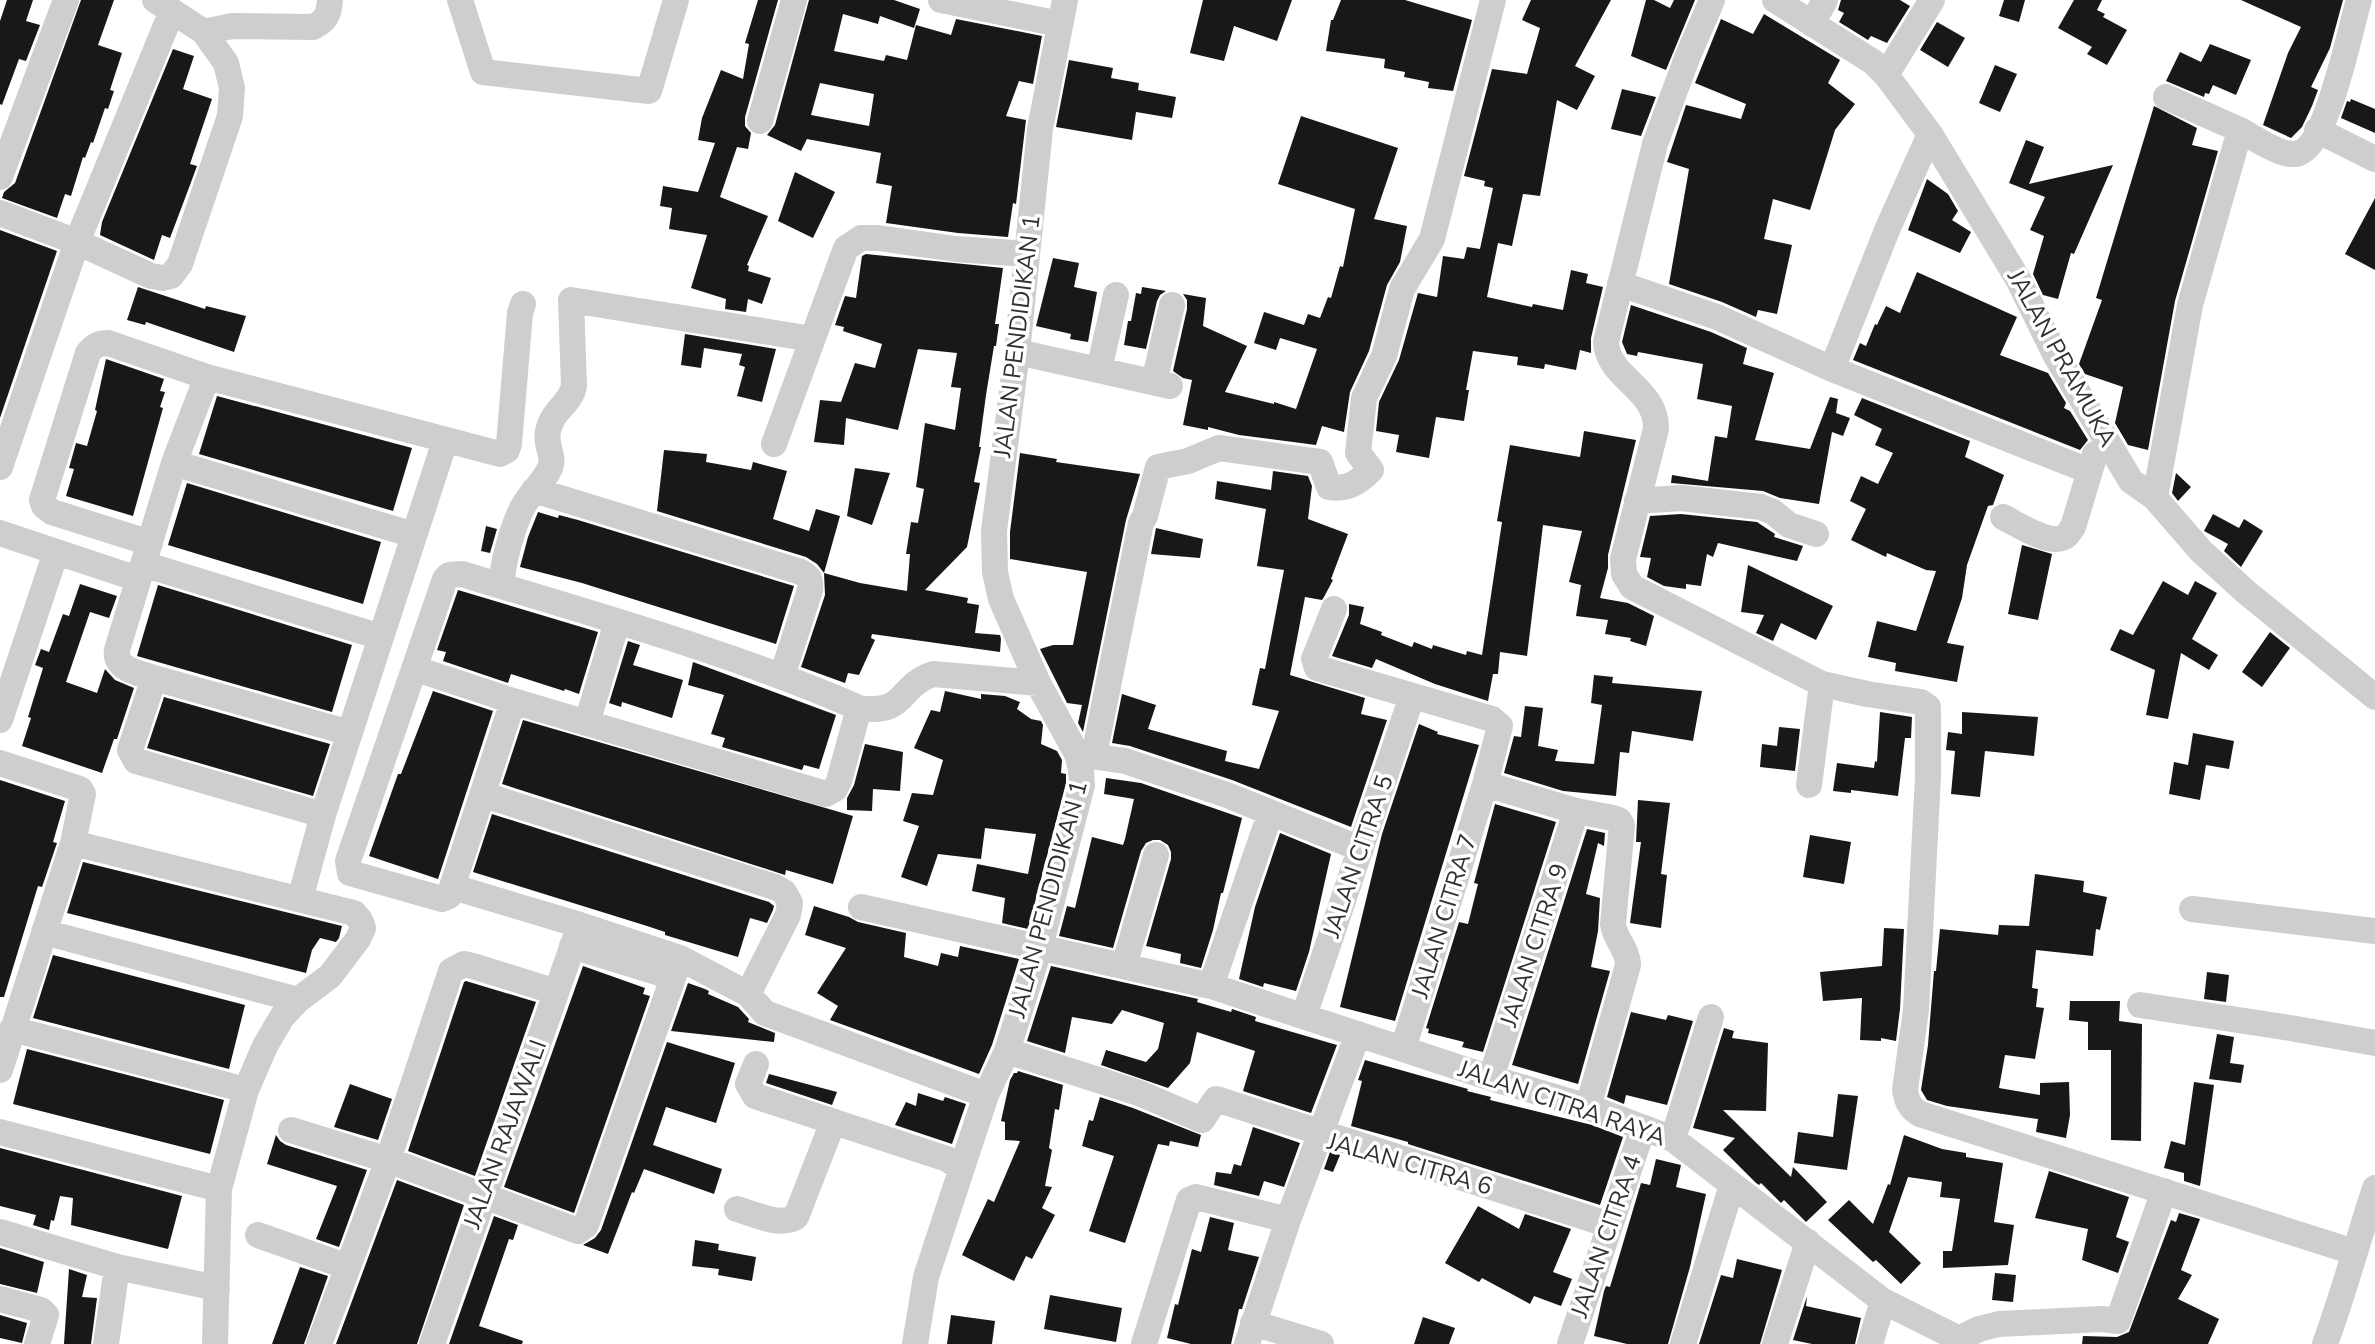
<svg xmlns="http://www.w3.org/2000/svg" width="2375" height="1344" font-family="'Nunito Sans',sans-serif">
<style>
.building{fill:#181818;fill-rule:evenodd}
.lines{fill:none;stroke-linecap:round;stroke-linejoin:round}
.minor{stroke:#cecece;stroke-width:26}
.labels{text-anchor:middle;stroke-width:7;stroke-linejoin:round;paint-order:stroke}
.street-label{font-size:24px;fill:#313131;stroke:#fff}
</style>
<rect width="100%" height="100%" fill="#fff"/>
<path class="building" d="M7 0H33L26 21 40 25 26 61 19 59 2 105 0 104V21Z
M81 0H114L98 45 122 53 110 90 114 91 108 109 105 108 93 143 91 142 85 158 83 157 71 196 65 194 57 218 2 198 4 192 15 183Z
M758 0H778L745 117V126L751 133 748 149 737 147 720 197 768 216 747 265 749 266 748 271 771 278 762 304 748 299 746 312 725 309 726 299 691 288 707 235 669 229 672 208 660 206 663 186 698 192 715 143 698 140 702 118 721 70 743 79 749 44 745 43Z
M809 0H894L920 9 914 28 880 16 878 24 843 14 834 51 884 61 886 55 907 60 916 25 951 35 956 19 1042 36 1033 84 1019 81 1006 116 1026 120 1016 204 1013 203 1008 237 958 233 886 223 892 186 876 183 881 153 807 139 801 151 767 135 775 125ZM820 83 874 94 869 126 811 115Z
M1203 0H1292L1277 41 1234 26 1224 61 1190 53Z
M1341 0H1405L1472 20 1453 91 1428 88 1429 82 1404 77 1405 72 1384 68 1385 59 1326 51 1331 20H1333Z
M1531 0H1611L1575 66 1595 76 1577 110 1557 100 1540 196 1523 194 1512 246 1498 243 1487 297 1532 307 1533 304 1563 310 1571 270 1588 274 1586 283 1603 287 1591 338V353L1580 350 1576 370 1545 364 1544 369 1517 365 1518 357 1473 351 1466 390H1469L1464 421 1436 417 1429 458 1396 452 1399 435 1376 431 1379 402 1399 360 1418 293 1437 297 1443 256 1464 259 1467 247 1480 249 1493 188 1484 186 1485 181 1464 176 1492 69 1527 74 1540 28 1522 20Z
M1646 0H1654L1670 8 1674 0H1695L1666 70 1631 56Z
M1841 0H1900L1910 6 1887 43 1871 36 1868 40 1839 22 1844 13 1838 10Z
M2004 0H2025L2019 22 1999 16Z
M2074 0H2102L2097 10 2105 14 2103 17 2127 30 2107 65 2087 54 2092 47 2058 28Z
M2241 0H2343L2330 48 2311 87 2318 90 2312 106 2302 127 2291 138 2263 125 2288 53 2301 27Z
M1764 14 1840 60 1828 83 1855 104 1835 130 1810 210 1773 199 1764 239 1792 245 1777 314 1758 310 1756 317 1722 302 1669 284 1689 169 1667 162 1686 105 1741 119 1746 104 1695 83 1721 19 1753 34Z
M1937 22 1965 38 1948 67 1920 50Z
M2210 44 2251 60 2236 95 2213 85 2209 94 2205 93 2204 97 2166 81 2180 52 2201 62Z
M173 49 194 56 183 89 212 99 190 164 197 166 190 185 170 238 162 235 154 260 100 235 102 222Z
M1069 60 1113 68 1111 78 1139 83 1138 90 1176 97 1172 118 1136 112 1132 140 1056 127Z
M1995 65 2017 74 2000 112 1979 103Z
M1622 89 1656 97 1641 136 1611 129Z
M2351 99 2375 109V133L2341 118 2347 101 2350 102Z
M2154 106 2197 128 2192 145 2218 151 2175 301 2148 450 2128 445 2115 423 2123 387 2085 374 2079 364 2102 300 2096 298Z
M1301 116 1398 148 1374 219 1407 226 1400 262 1387 285 1369 351 1350 392 1344 432 1322 426 1316 445 1239 435 1208 427V430L1183 425 1192 380 1183 378 1173 371 1187 309V300L1183 294 1206 298 1203 326 1247 346 1225 392 1274 404V402L1296 409 1317 349 1280 338 1276 350 1254 343 1264 312 1304 325 1308 314 1320 318 1328 297 1331 298 1340 266 1343 267 1355 209 1278 184Z
M2026 140 2044 147 2029 184 2113 165 2074 254 2071 253 2058 299 2043 295 2033 274 2044 236 2030 230 2045 197 2009 183Z
M795 172 835 192 813 238 778 221Z
M1927 179 1948 194 1958 211 1952 220 1971 232 1960 253 1908 230Z
M2375 198V270L2345 254Z
M0 230 57 251 0 418Z
M866 254 1003 268 995 324H999L996 346H994L986 395 979 447H981L974 482 980 483 967 547 925 590 968 598 967 603 979 605 975 633 1000 635 1001 639 1000 652 872 634 871 638 875 640 859 675 848 673 845 683 801 667 825 595 824 573 860 583 907 591 910 554H906L911 522 918 523 924 489 916 487 925 423 955 430 961 388 951 387 957 353 918 349 898 430 846 418 844 445 814 442 820 400 841 402 855 363 875 368 882 344 843 331 844 327 835 325 845 296 856 298 862 256Z
M1053 258 1079 263 1074 287 1097 292 1088 342 1070 339 1071 334 1036 326Z
M1917 272 2017 317 2000 355 2048 373 2066 403 2064 408 2070 411 2088 440 2080 450 1853 360 1860 343 1866 346 1875 324 1877 325 1886 306 1900 313Z
M138 287 205 309 206 306 246 316 234 352 146 322 145 325 127 320Z
M1142 287 1166 291 1160 295 1157 301 1146 349 1124 345 1128 321H1131L1136 293 1141 294Z
M1631 305 1711 332 1747 348 1743 364 1774 373 1755 440 1810 449 1830 397 1838 399 1836 413 1850 418 1843 436 1832 432 1819 504 1780 498 1763 491 1671 483 1672 475 1708 481 1715 436 1727 438 1732 406 1697 399 1703 364 1638 352 1637 356 1627 354 1622 342Z
M685 334 776 349 762 402 737 396 745 367 739 365 742 354 704 348 701 368 681 365Z
M106 359 164 379 160 391 165 392 160 407 163 408 133 516 66 496 74 469 69 468 76 443 87 446 97 411 95 410Z
M217 396 412 448 393 511 199 454Z
M1862 398 1970 441 1965 457 2004 475 1993 505 1988 506 1967 565 1962 598 1947 643 1964 646 1957 682 1895 671 1896 663 1868 657 1877 621 1916 631 1936 571 1926 570 1887 553 1886 557 1851 540 1866 509 1850 501 1861 476 1878 484 1893 453 1875 445 1882 429 1854 415Z
M1584 431 1636 440 1608 555V568L1600 598 1628 603 1654 616 1646 646 1630 641 1631 638 1605 634 1608 620 1576 616 1581 585 1569 582 1582 531 1543 525 1527 656 1500 652 1498 674H1493L1488 701 1435 684 1376 659 1372 668 1332 656 1349 615V604L1364 607 1360 624 1382 632 1381 635 1412 647 1414 642 1432 649 1433 645 1466 655 1467 651 1482 655 1502 522 1497 521 1510 445 1580 457Z
M664 450 707 454 706 462 751 470 753 462 787 471 773 519 809 531 816 509 840 516 824 573 817 564 806 557 657 511Z
M1020 453 1057 459 1056 462 1140 474 1126 520 1083 732 1078 723 1082 705 1067 703 1040 649 1053 645H1073L1087 572 1010 559V532Z
M855 468 890 473 872 525 847 516Z
M1273 471 1308 476 1312 486 1308 519 1348 534 1331 579 1333 580 1324 597 1322 600 1305 597 1290 675 1365 698 1361 714 1387 720 1351 827 1232 780 1130 746 1112 743 1122 694 1156 705 1148 729 1227 751 1225 761 1259 769 1279 711 1252 705 1260 668 1265 669 1284 570 1257 566 1266 509 1215 499 1217 481 1271 490Z
M2176 473 2191 487 2178 501 2172 493Z
M187 483 381 542 363 604 168 545Z
M538 512 558 518 559 515 578 520 794 586 776 644 582 583 520 567 528 537Z
M1681 514 1757 522 1775 534 1774 537 1803 546 1797 561 1718 543 1713 557 1707 554 1701 586 1686 584V589L1664 586 1647 577 1651 558 1640 557 1650 516Z
M2213 514 2239 528 2244 519 2263 531 2241 567 2224 551 2228 544 2204 531Z
M486 526 497 529 490 553 481 551Z
M1156 528 1203 539 1200 558 1151 554Z
M2022 545 2052 554 2038 620 2008 614Z
M1748 565 1833 606 1816 640 1781 623 1773 641 1756 633 1764 615 1741 612Z
M2163 581 2188 595 2195 581 2217 593 2192 639 2218 655 2209 670 2181 653 2168 719 2146 715 2155 670 2110 650 2120 629 2133 635Z
M80 584 117 596 109 618 90 612 66 682 97 693 105 669 115 680 134 688 117 739H114L102 773 22 746 31 718 28 717 43 668 35 665 41 649 49 652 63 614 69 616Z
M158 585 352 645 332 712 137 656Z
M458 590 598 632 579 694 565 689 564 691 511 674 508 683 443 661 446 652 437 650Z
M2270 632 2290 648 2262 687 2242 672Z
M628 641 640 645 633 665 683 680 672 718 622 702 621 707 609 703Z
M693 662 836 715 819 769 804 765 802 770 722 747 725 738 711 734 724 695 688 685Z
M1594 675 1613 677 1612 683 1702 691 1693 741 1632 731 1629 753 1620 752 1616 796 1563 791 1504 773 1514 736 1521 737 1525 706 1543 708 1538 746 1558 750 1555 761 1594 764 1602 705 1591 703Z
M433 691 493 711 438 879 369 856 398 774H401Z
M945 691 981 699V694L1005 696 1020 702 1017 709 1031 719 1041 721 1043 725 1041 744 1057 751 1062 760 1061 773 1066 774V783L1028 929 1002 923 1005 898 972 891 977 864 1028 874 1036 834 985 828 981 859 938 854 927 886 901 877 919 826 903 821 912 793 933 795 943 760 914 748 931 710 940 712Z
M164 697 330 744 313 796 147 748Z
M1880 712 1912 717 1911 738H1905L1898 796 1851 790V793L1833 791 1837 763 1874 768 1875 761 1877 762Z
M1962 712 2038 717 2034 756 1985 751 1980 797 1951 794 1955 751 1946 750 1948 732 1962 734Z
M523 720 853 816 833 884 786 870 785 875 502 784Z
M1419 724 1438 732 1437 734 1479 745 1395 1021 1340 1007 1382 834Z
M1779 727 1800 729 1795 771 1760 767 1762 744 1777 746Z
M2193 733 2234 741 2229 769 2206 765 2200 800 2169 794 2174 762 2188 765Z
M865 744 903 752 900 791 873 789 872 811 847 810V798L854 785Z
M1106 778 1141 783 1242 818 1223 893H1221L1213 930 1201 968 1180 963 1181 954 1146 946 1171 859V852L1168 845 1160 840H1153L1146 843 1141 851 1113 948 1059 936 1067 906 1075 908 1092 837 1123 845 1125 839 1134 799 1104 794Z
M0 780 65 801 53 842 57 843 42 887 38 886 4 997H0Z
M1638 800 1670 803 1661 874 1667 875 1661 928 1630 923 1641 842H1636Z
M1495 804 1556 822 1483 1052 1462 1047 1464 1042 1428 1033 1429 1029 1426 1028 1459 922 1468 924 1478 884 1474 883Z
M492 814 769 902 774 906 773 910 767 923 750 918 738 957 665 935V932L647 926 473 872Z
M1587 829 1605 833 1604 846 1598 843 1586 894 1600 898 1598 931 1591 967 1610 971 1578 1084 1512 1065Z
M1280 833 1331 854 1309 952 1296 991 1264 983 1263 987 1239 979 1255 907Z
M1810 835 1851 842 1844 884 1803 877Z
M83 862 342 926 339 938 336 942 320 938 312 950 306 973 67 913Z
M2035 874 2084 881 2083 892 2107 897 2100 930 2096 929 2093 956 2036 950 2032 988 2038 989 2036 1007 2044 1008 2035 1059 2005 1055 1999 1088 2040 1095V1083L2069 1082 2070 1115 2066 1138 2036 1132 2038 1119 1947 1106 1927 1100 1921 1090 1928 1045 1934 971H1936L1940 929 1998 935 1999 925 2029 926Z
M814 906 849 917 858 922 906 933 904 957 938 966 941 953 958 957 960 946 1019 959 992 1045 979 1074 830 1020 838 1006 817 993 846 948 805 935Z
M1884 928 1904 929 1900 1009 1896 1041 1881 1038V1041L1860 1040 1862 998 1823 1001 1820 972 1882 966Z
M53 955 245 1005 229 1069 33 1018Z
M583 966 645 988 643 994 650 996 574 1213 504 1187Z
M1051 966 1198 999 1197 1002 1231 1012 1232 1009 1256 1017 1255 1021 1337 1045 1311 1113 1243 1091 1255 1051 1197 1032 1190 1063 1168 1088 1101 1065 1106 1050 1146 1062 1158 1049 1164 1023 1122 1010 1112 1024 1072 1017 1065 1053 1027 1041Z
M2207 972 2229 975 2226 1002 2204 999Z
M466 981 536 1002 475 1176 408 1151 464 982Z
M688 983 705 989 709 991 708 994 738 1007 749 1019 748 1022 775 1033 774 1042 671 1031Z
M2070 1001H2120L2119 1021 2142 1024 2141 1141 2111 1140V1050H2088V1022L2069 1020Z
M1631 1012 1666 1020 1668 1015 1693 1021 1667 1105 1626 1095 1624 1104 1607 1097Z
M1724 1028 1734 1031 1732 1038 1768 1043 1766 1111 1723 1110 1791 1177 1793 1167 1827 1202 1806 1222 1784 1200 1781 1203 1761 1183 1759 1185 1756 1183 1723 1150 1735 1138 1693 1128Z
M2217 1034 2234 1037 2230 1063 2244 1065 2241 1083 2209 1079Z
M667 1042 735 1063 716 1123 666 1107 653 1145 722 1169 714 1194 644 1169 634 1193 632 1192 608 1254 583 1245 595 1238 601 1230Z
M27 1049 224 1100 210 1154 13 1104Z
M1365 1060 1468 1089 1467 1091 1491 1097 1490 1100 1592 1125 1623 1137 1600 1205 1408 1144V1142L1351 1126 1362 1081 1358 1080Z
M1018 1071 1063 1085 1059 1110 1055 1109 1049 1148 1052 1150 1045 1186 1052 1187 1042 1208 1055 1215 1032 1259 1026 1256 1014 1281 962 1255 988 1199 994 1202 1020 1141 1005 1140V1122L1001 1121 1010 1080 1014 1073H1017Z
M769 1074 837 1092 832 1105 766 1083Z
M2194 1082 2214 1085 2200 1186 2184 1181V1173L2164 1168 2171 1141 2185 1145Z
M350 1084 392 1099 378 1140 334 1127Z
M918 1093 943 1101 945 1097 966 1104 952 1144 895 1125 906 1102 916 1106Z
M1838 1094 1858 1096 1847 1170 1794 1163 1798 1132 1833 1137Z
M1100 1097 1133 1108 1201 1135 1198 1147 1170 1141 1169 1146 1158 1144 1125 1243 1089 1231 1114 1156 1082 1146 1089 1120 1093 1121Z
M1253 1127 1300 1143 1284 1187 1264 1181 1259 1196 1214 1185 1216 1172 1231 1174 1234 1164 1241 1166Z
M276 1135 280 1141 286 1145 367 1170 339 1247 316 1239 337 1186 267 1164Z
M1904 1135 1942 1149 1966 1153V1157L2003 1163 1994 1222 2014 1225 2008 1265 1943 1268V1251H1952L1960 1199 1940 1197 1942 1182 1908 1177 1889 1232 1921 1263 1901 1284 1876 1260 1873 1262 1828 1220 1849 1200 1873 1224 1888 1184 1890 1185Z
M0 1148 182 1196 168 1249 71 1225 73 1198 60 1196 54 1221 51 1220 49 1230 33 1225 36 1215 0 1206Z
M1330 1152 1340 1155 1333 1172 1324 1169Z
M1656 1159 1681 1165 1676 1187 1706 1194 1690 1267 1668 1344H1627L1594 1336 1604 1291 1606 1286 1610 1287 1641 1183 1650 1185Z
M2049 1171 2129 1197 2116 1237 2129 1242 2118 1273 2082 1260 2088 1229 2035 1218Z
M397 1180 464 1205 417 1344H336Z
M1478 1206 1519 1229 1525 1214 1571 1229 1553 1272 1572 1279 1561 1306 1534 1296 1530 1304 1482 1278 1479 1282 1445 1263Z
M2179 1213 2200 1219 2181 1270 2192 1275 2178 1299 2219 1319 2208 1344H2082L2083 1336 2117 1337 2129 1332 2171 1220 2176 1222Z
M494 1216 518 1225 513 1240 509 1239 479 1326 523 1341 522 1344H449Z
M1210 1217 1234 1223 1228 1250 1259 1257 1242 1309H1239L1231 1344H1191L1167 1338 1175 1304 1178 1305 1192 1249 1201 1252Z
M695 1240 719 1244 718 1250 756 1257 752 1281 718 1275 719 1269 692 1266Z
M0 1248 44 1262 37 1293 0 1284Z
M1737 1259 1782 1270 1760 1344H1699L1721 1275 1733 1278Z
M300 1267 328 1276 304 1344H272Z
M69 1269 87 1275 82 1297 97 1298 91 1344H64Z
M1995 1273 2016 1275 2013 1302 1992 1300Z
M1050 1295 1122 1308 1116 1342 1044 1329Z
M1807 1296 1806 1306 1861 1318 1855 1344H1812L1793 1340Z
M0 1315 27 1323 22 1343 0 1338Z
M951 1315 995 1321 992 1344H947Z
M1423 1317 1455 1328 1449 1344H1414Z"/>
<g class="lines">
<path class="minor" d="M460 0 483 72 649 91 676 0
M941 0 1060 24
M1712 0 1687 58 1655 144 1606 342C1608 379 1657 388 1656 429L1623 559 1624 574 1632 587 1822 684 1867 694 1921 702 1928 707V776L1916 1010 1905 1090C1907 1102 1910 1108 1920 1114L2354 1252
M1775 0 1873 62 1886 75 1930 134 2018 279 2056 356 2131 481 2155 498 2201 551 2246 592 2375 697
M1812 24 1825 0
M204 32 232 26 313 27C326 21 329 14 330 0
M1886 75 1932 0
M2166 97 2240 130
M760 121 794 0
M2317 130 2375 159
M0 177 66 0
M0 213 77 242 151 276 163 278 171 276 180 264 230 116 232 88 226 63 204 32 172 11
M1620 284 1717 317 1832 369 2089 471
M1017 352 1170 386
M1832 369 1887 230 1930 134
M1099 370 1116 295
M207 377 174 463 117 650C114 670 140 673 154 678L350 733
M1154 382 1172 305
M774 444 846 248 861 238H878L956 249 1027 254
M174 463 414 535
M0 467 77 242 172 11 155 0
M534 490 801 572C810 577 811 580 810 590L782 676
M2155 498 2190 305 2240 130C2253 137 2279 155 2294 154 2327 153 2350 28 2359 0
M1637 501 1681 498 1761 507 1773 512 1789 525 1816 534
M2003 517C2017 524 2051 547 2066 536 2069 534 2070 530 2073 527L2095 454
M0 533 138 579
M150 543 52 512 44 506 42 500 88 353C94 346 98 343 108 343L207 377 500 454 507 450 509 444 520 313 523 304
M143 564 381 637
M502 586C501 566 514 521 525 503 532 492 545 480 550 468 556 455 541 442 551 422 557 408 571 402 574 386L571 300 812 339
M1334 609 1314 659 1317 668 1492 719 1500 726 1485 784 1403 1049
M416 669 513 701 826 794 835 789 839 781 859 708C908 715 897 686 933 674L1038 683
M154 678 130 750 136 761 323 815
M513 701 449 896 442 899 350 873 348 861 445 579 449 575 462 574C595 615 731 652 859 708
M0 720 56 552
M587 723 617 622
M1078 754 1125 761 1227 795 1361 849
M1094 755 1141 523 1145 516 1158 467 1188 461 1219 448 1320 462 1329 487C1347 490 1358 483 1371 470L1358 453 1364 398 1384 356 1402 289 1432 239 1493 0
M0 763 74 787 80 789 83 794 73 843 0 1070
M1485 784 1576 811 1613 818 1619 820 1622 825 1613 924C1615 940 1628 949 1628 965L1588 1107
M1809 785 1822 684
M484 795 775 887 784 892 790 903 788 915 748 994
M73 843 354 913 360 920 363 928 358 939 330 976 298 1000 282 1017 265 1046 246 1090 219 1189 215 1344
M453 887 580 925 680 958 748 994 765 1013 986 1095
M300 899 323 815 445 441
M861 907 1211 986 1491 1078 1588 1107 1673 1139 1883 1301 1959 1339 1979 1329 1999 1324 2102 1319 2118 1321 2164 1191
M2192 909 2375 931
M44 932 298 1000
M572 946 673 977
M1124 966 1156 855
M1211 986 1270 814
M2140 1005 2290 1028 2375 1043
M1304 1016 1412 696
M12 1029 246 1090
M1007 1051 1139 1093 1202 1120 1216 1099 1610 1225
M756 1064 748 1084 755 1096 947 1159 961 1168
M1491 1078 1576 811
M291 1130 388 1160 578 1231 586 1225 680 958
M0 1132 219 1189
M1673 1139 1711 1017
M737 1209C755 1214 779 1227 796 1217L833 1122
M0 1232 117 1267 217 1288
M258 1235 348 1267
M0 1299 41 1310 46 1315 37 1344
M1253 1323 1321 1344
M106 1344 117 1267
M319 1344 388 1160 451 971 464 964 473 966 556 992
M432 1344 580 925
M915 1344 926 1277 986 1095 1007 1051 1040 947 1082 785 1081 769 1077 754 1038 683 1001 599 995 572 994 531 1017 352 1040 129 1065 0
M1144 1344 1189 1200 1196 1197 1288 1220
M1247 1344 1288 1220 1358 1034
M1570 1344 1643 1128
M1683 1344 1732 1185
M1775 1344 1808 1242
M1870 1344 1883 1301
M2325 1344C2344 1292 2358 1240 2375 1188"/>
</g>
<g class="labels">
<g class="street-label">
<text transform="translate(1017 336) rotate(-83)" y="8">JALAN PENDIDIKAN 1</text>
<text transform="translate(2062 358) rotate(61)" y="8">JALAN PRAMUKA</text>
<text transform="translate(1358 856) rotate(-71)" y="8">JALAN CITRA 5</text>
<text transform="translate(1048 899) rotate(-75)" y="8">JALAN PENDIDIKAN 1</text>
<text transform="translate(1444 916) rotate(-73)" y="8">JALAN CITRA 7</text>
<text transform="translate(1534 945) rotate(-72)" y="8">JALAN CITRA 9</text>
<text transform="translate(1562 1103) rotate(19)" y="8">JALAN CITRA RAYA</text>
<text transform="translate(505 1134) rotate(-70)" y="8">JALAN RAJAWALI</text>
<text transform="translate(1410 1164) rotate(16)" y="8">JALAN CITRA 6</text>
<text transform="translate(1606 1236) rotate(-71)" y="8">JALAN CITRA 4</text>
</g>
</g>
</svg>
